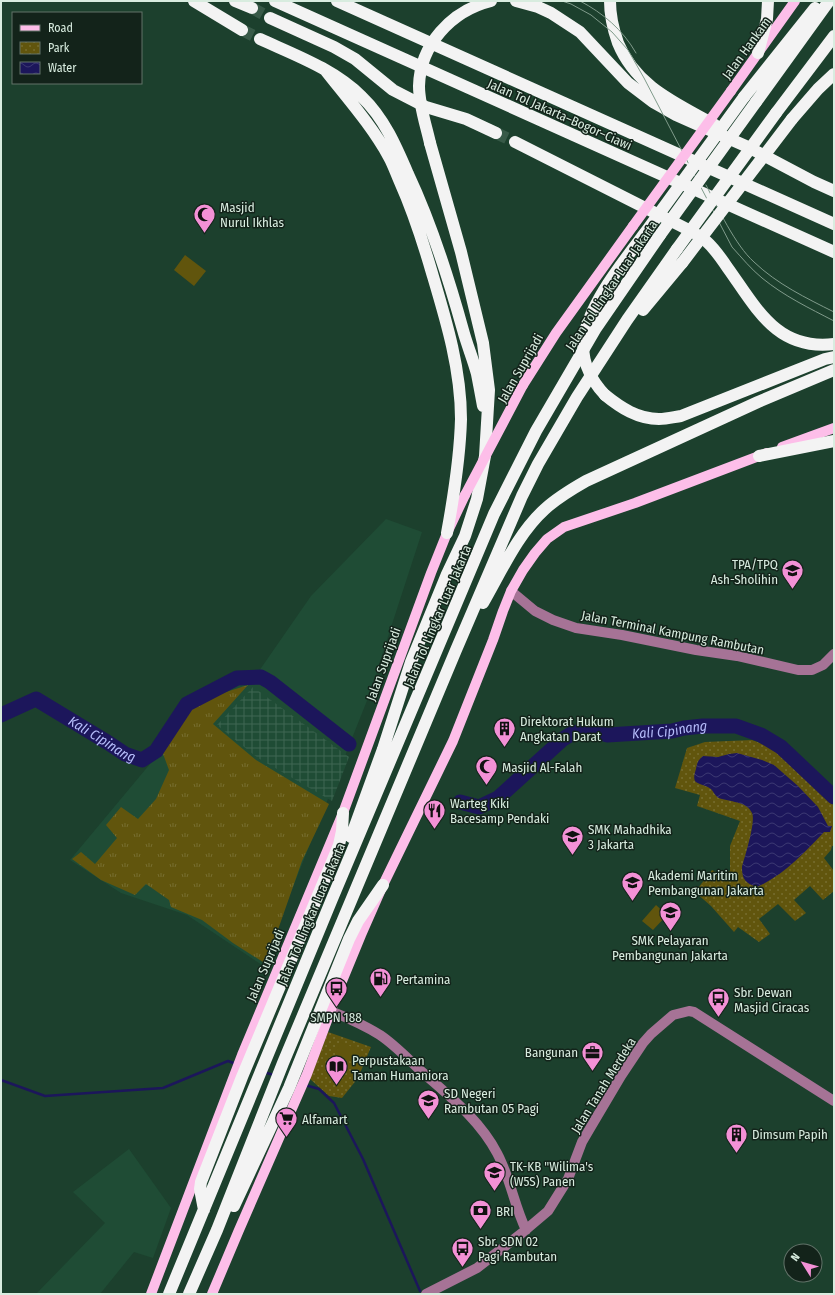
<svg xmlns="http://www.w3.org/2000/svg" width="835" height="1295" font-family="'Fira Sans Condensed',sans-serif">
<style>
.built{fill:#1f4c35}
.industrial{fill:url(#industrial-grid)}
.grass{fill:url(#grass-tufts)}
.park{fill:url(#park-dots)}
.pitch{fill:#61550d}
.water{fill:url(#water-waves)}
.lines{fill:none;stroke-linecap:round;stroke-linejoin:round}
.stream{stroke:#1c165b;stroke-width:2.5}
.river{stroke:#1c165b;stroke-width:15}
.highway-tunnel{stroke:#385a48;stroke-width:12;stroke-dasharray:12 6;stroke-linecap:butt}
.minor{stroke:#a67396;stroke-width:10}
.major{stroke:#fdbee9;stroke-width:10}
.highway{stroke:#f3f3f3;stroke-width:12}
.tram{stroke:#809b8b;stroke-width:1}
.major-bridge{stroke:#fdbee9;stroke-width:10}
.highway-bridge{stroke:#f3f3f3;stroke-width:12}
.labels{text-anchor:middle;stroke-width:3;stroke-linejoin:round;paint-order:stroke}
.street-label{font-size:13px;fill:#d8ecdf;stroke:#13231a}
.poi-label{font-size:13px;fill:#d8ecdf;stroke:#13231a;text-anchor:start}
.water-label{font-size:14px;font-style:italic;fill:#b4bbf9;stroke:#13231a}
</style>
<defs>
<pattern id="industrial-grid" width="8" height="8" patternUnits="userSpaceOnUse"><rect width="8" height="8" fill="#1f4c35"/><path d="M0 4h8M4 0v8" fill="none" stroke="#3f6652"/></pattern>
<pattern id="grass-tufts" width="24" height="20" patternUnits="userSpaceOnUse"><rect width="24" height="20" fill="#61550d"/><path d="M3 7l-1-3M5 7V3M7 7l1-3M15 17l-1-3M17 17v-4M19 17l1-3" fill="none" stroke="#776e30"/></pattern>
<pattern id="park-dots" width="8" height="8" patternUnits="userSpaceOnUse"><rect width="8" height="8" fill="#61550d"/><path d="M2 2h.1M6 6h.1" fill="none" stroke="#776e30" stroke-width="1.8" stroke-linecap="round"/></pattern>
<pattern id="water-waves" width="16" height="10" patternUnits="userSpaceOnUse"><rect width="16" height="10" fill="#1c165b"/><path d="M0 5q4-4 8 0t8 0" fill="none" stroke="#3c3872"/></pattern>
</defs>
<rect width="100%" height="100%" fill="#1c402d"/>
<path class="built" d="M386 519 422 532 368 698 262 965 187 915 121 893 70 860 160 752 196 705 259 671 311 596Z
M129 1149 171 1208 153 1258 134 1252 100 1294H36L105 1223 73 1192Z"/>
<path class="industrial" d="M253 687 349 757 332 801 258 758 217 725Z"/>
<path class="grass" d="M248 685 213 724 256 760 329 804 302 861 266 964 233 943 202 920 171 907 169 900 146 884 135 895 101 880 72 859 81 852 95 864 117 838 106 825 121 807 138 819 156 799 169 770 162 751 193 707 226 692Z"/>
<path class="park" d="M752 740 768 746 786 755 834 804V846H832L831 850 824 858 834 871V891L823 900 810 886 794 900 806 913 795 921 778 904 759 919 770 934 759 942 738 927 734 932 711 906 695 892 712 870 721 875 730 871V846L740 821 697 806 700 795 675 788 687 748 705 742Z
M328 1032 371 1047 358 1078 342 1098 329 1096 310 1079Z"/>
<path class="pitch" d="M185 255 206 271 194 286 174 270Z
M656 905 667 915 653 930 642 921Z
M340 1042 362 1051 357 1064 335 1055Z"/>
<path class="water" d="M737 753 762 760 774 765 798 786 818 807 828 826H832L830 832H824C804 853 784 875 757 887 745 883 742 879 742 867 745 856 756 822 752 813 747 801 729 802 719 798 715 796 714 792 711 789 700 781 690 787 696 769 697 763 698 760 703 756L718 757 729 754Z"/>
<g class="lines">
<path class="stream" d="M263 1072 274 1075
M1 1080 45 1096 163 1088 228 1061 236 1064
M305 1085 319 1089 334 1103 363 1159 420 1291"/>
<g class="river">
<path id="s1" d="M1 715 36 699 107 742 125 754 142 760 156 751 187 704 237 678 261 677 270 682 349 744"/>
<path id="s2" d="M460 802 479 807 498 798 563 739 573 733 592 730 607 735 672 731 684 728 703 726H736L761 735 781 747 834 797"/>
</g>
<path class="highway-tunnel" d="M252 8 270 18
M242 30 260 39
M496 133 515 142"/>
<path class="minor" d="M511 591 535 611 553 620 576 628 622 635 696 650 737 656 798 670H812L823 665 834 654
M331 1011C348 1018 364 1025 380 1035 395 1045 408 1059 421 1071 449 1096 479 1119 497 1153 510 1177 514 1205 526 1230
M426 1294 477 1268 522 1233 548 1211 568 1179 582 1142 589 1130 621 1076 643 1043 651 1034 673 1015 689 1011 694 1012 834 1101"/>
<path class="major" d="M731 91 795 1
M523 385 556 333 633 226
M782 447 834 428
M151 1294 242 1055 343 813 431 573 447 533 465 495
M212 1294 239 1230 307 1074 340 986 361 935 383 885 453 741 493 640 503 611 511 591 523 570 535 553 547 539 564 527 635 503 767 453"/>
<path class="highway" d="M194 1 242 30
M235 1 252 8
M275 1 834 252
M337 1 834 224
M516 1 538 7 551 13 580 32 628 83 653 102 676 115 748 147 814 182 834 191
M610 1C610 16 613 29 618 43 636 87 676 103 715 125
M270 18 334 47 355 59 393 90 426 107 466 119 496 133
M260 39C295 55 334 69 362 97 384 118 396 146 408 174 432 225 448 276 463 330 467 345 473 359 477 374 479 384 481 395 483 406
M758 53 767 19 768 1
M326 71C348 99 372 126 389 157 393 164 396 173 400 182 413 211 423 242 432 273 446 320 461 369 461 419 460 457 454 495 447 533
M744 97 815 8
M756 102 829 1
M776 113 834 36
M792 119 818 89 834 74
M515 142 683 227C691 231 699 235 706 241 714 248 721 258 727 267 756 307 776 351 834 344
M643 310 682 263
M605 395C621 408 638 419 659 419 667 419 674 417 681 416L825 359 834 357
M759 456 834 441
M483 603C501 572 518 533 545 509 558 497 572 489 586 481L758 402 834 370
M351 837 383 749 411 662 447 574 465 536 477 499 485 456 489 390 483 343 461 252 430 143
M234 1206 289 1088 349 939 358 921 383 885
M204 1210 200 1189 201 1182 242 1077 339 845 342 831 343 813
M169 1294 332 899 494 514 536 431 596 328 660 235
M189 1294 217 1230 283 1063 456 650 522 496 538 464 577 397 627 320 677 249"/>
<path class="tram" d="M562 1 571 4 591 15 612 32 628 50 644 78 732 247C742 258 751 269 762 278 784 296 809 308 834 321
M580 1C603 13 623 30 636 53
M706 185C718 208 735 245 754 262 777 284 806 298 834 312"/>
<path class="major-bridge" d="M633 226 731 91
M465 495 523 385"/>
<path class="highway-bridge" d="M430 143C426 125 419 105 419 86 420 45 451 11 491 1
M660 235 756 102
M677 249 776 113
M682 263 792 119
M605 395C589 378 579 356 585 332 594 297 626 258 648 229 680 185 712 141 744 97"/>
</g>
<defs>
<symbol id="mosque-pin" viewBox="-11 -11 22 30"><path d="M0 17L-7.5 6A9.5 9.5 0 1 1 7.5 6Z" fill="#f391d6" stroke="#13231a"/><path d="M3.5-4.9A6 6 0 1 0 3.5 4.9A5 5 0 1 1 3.5-4.9Z" fill="#111"/></symbol>
<symbol id="school-pin" viewBox="-11 -11 22 30"><path d="M0 17L-7.5 6A9.5 9.5 0 1 1 7.5 6Z" fill="#f391d6" stroke="#13231a"/><path d="M0-5L7-2L0 1L-7-2ZM-4 1L0 2.5L4 1V4Q0 6-4 4Z" fill="#111"/></symbol>
<symbol id="building-pin" viewBox="-11 -11 22 30"><path d="M0 17L-7.5 6A9.5 9.5 0 1 1 7.5 6Z" fill="#f391d6" stroke="#13231a"/><path d="M-4-6H4V6H1V3H-1V6H-4ZM-2.5-4.3h1.7v1.8h-1.7ZM.8-4.3h1.7v1.8H.8ZM-2.5-1h1.7V.8h-1.7ZM.8-1h1.7V.8H.8Z" fill="#111"/></symbol>
<symbol id="restaurant-pin" viewBox="-11 -11 22 30"><path d="M0 17L-7.5 6A9.5 9.5 0 1 1 7.5 6Z" fill="#f391d6" stroke="#13231a"/><path d="M-5-6h1v4h1v-4h1v4h1v-4h1v5L-1.5 .5V6h-2V.5L-5-1ZM5-6V6H3V1.5H1.5Q1.5-4 5-6Z" fill="#111"/></symbol>
<symbol id="university-pin" viewBox="-11 -11 22 30"><path d="M0 17L-7.5 6A9.5 9.5 0 1 1 7.5 6Z" fill="#f391d6" stroke="#13231a"/><path d="M0-5L7-2L0 1L-7-2ZM-4 1L0 2.5L4 1V4Q0 6-4 4Z" fill="#111"/></symbol>
<symbol id="fuel-pin" viewBox="-11 -11 22 30"><path d="M0 17L-7.5 6A9.5 9.5 0 1 1 7.5 6Z" fill="#f391d6" stroke="#13231a"/><path d="M-5.5-6h7V0h2V4h1.3V-2.5L3-4.5l.8-.8L6-3V5H2.5V1h-1V6h-7ZM-4.2-4.7v3.2H.2V-4.7Z" fill="#111"/></symbol>
<symbol id="bus-pin" viewBox="-11 -11 22 30"><path d="M0 17L-7.5 6A9.5 9.5 0 1 1 7.5 6Z" fill="#f391d6" stroke="#13231a"/><path d="M-5-6H5V4H4V6H2V4H-2V6H-4V4H-5ZM-3.5-4V0h7V-4ZM-3.5 1.2v1.5H-2V1.2ZM2 1.2v1.5H3.5V1.2Z" fill="#111"/></symbol>
<symbol id="office-pin" viewBox="-11 -11 22 30"><path d="M0 17L-7.5 6A9.5 9.5 0 1 1 7.5 6Z" fill="#f391d6" stroke="#13231a"/><path d="M-6-3h4V-5.5h4V-3h4V5H-6ZM-1-4.5V-3h2v-1.5ZM-6 0V1H6V0Z" fill="#111"/></symbol>
<symbol id="library-pin" viewBox="-11 -11 22 30"><path d="M0 17L-7.5 6A9.5 9.5 0 1 1 7.5 6Z" fill="#f391d6" stroke="#13231a"/><path d="M-6-4Q-3-5.5-.7-3.5V5Q-3 3-6 4ZM6-4Q3-5.5 .7-3.5V5Q3 3 6 4Z" fill="#111"/></symbol>
<symbol id="supermarket-pin" viewBox="-11 -11 22 30"><path d="M0 17L-7.5 6A9.5 9.5 0 1 1 7.5 6Z" fill="#f391d6" stroke="#13231a"/><path d="M-6-5.5h2.5l.6 2H6L4.5 2H-2.5L-4.4-4H-6ZM-1.5 3.2a1.3 1.3 0 1 0 .1 0ZM3 3.2a1.3 1.3 0 1 0 .1 0Z" fill="#111"/></symbol>
<symbol id="bank-pin" viewBox="-11 -11 22 30"><path d="M0 17L-7.5 6A9.5 9.5 0 1 1 7.5 6Z" fill="#f391d6" stroke="#13231a"/><path d="M-6-4H6V4H-6ZM0-2.3a2.3 2.3 0 1 0 0 4.6a2.3 2.3 0 1 0 0-4.6Z" fill="#111"/></symbol>
</defs>
<g fill-rule="evenodd">
<use href="#mosque-pin" x="192" y="202" width="25" height="34"/>
<use href="#school-pin" x="780" y="558" width="25" height="34"/>
<use href="#building-pin" x="492" y="716" width="25" height="34"/>
<use href="#mosque-pin" x="474" y="754" width="25" height="34"/>
<use href="#restaurant-pin" x="422" y="798" width="25" height="34"/>
<use href="#school-pin" x="560" y="824" width="25" height="34"/>
<use href="#university-pin" x="620" y="870" width="25" height="34"/>
<use href="#school-pin" x="658" y="900" width="25" height="34"/>
<use href="#fuel-pin" x="368" y="966" width="25" height="34"/>
<use href="#bus-pin" x="324" y="976" width="25" height="34"/>
<use href="#bus-pin" x="706" y="986" width="25" height="34"/>
<use href="#office-pin" x="580" y="1040" width="25" height="34"/>
<use href="#library-pin" x="324" y="1054" width="25" height="34"/>
<use href="#school-pin" x="416" y="1088" width="25" height="34"/>
<use href="#supermarket-pin" x="274" y="1106" width="25" height="34"/>
<use href="#building-pin" x="724" y="1122" width="25" height="34"/>
<use href="#school-pin" x="482" y="1160" width="25" height="34"/>
<use href="#bank-pin" x="468" y="1198" width="25" height="34"/>
<use href="#bus-pin" x="450" y="1236" width="25" height="34"/>
</g>
<g class="labels">
<g class="street-label">
<text transform="translate(746 48) rotate(-54)" y="5">Jalan Hankam</text>
<text transform="translate(560 114) rotate(24)" y="5">Jalan Tol Jakarta–Bogor–Ciawi</text>
<text transform="translate(611 285) rotate(-56)" y="5">Jalan Tol Lingkar Luar Jakarta</text>
<text transform="translate(520 368) rotate(-60)" y="5">Jalan Suprijadi</text>
<text transform="translate(437 616) rotate(-67)" y="5">Jalan Tol Lingkar Luar Jakarta</text>
<text transform="translate(673 632) rotate(11)" y="5">Jalan Terminal Kampung Rambutan</text>
<text transform="translate(383 664) rotate(-70)" y="5">Jalan Suprijadi</text>
<text transform="translate(311 914) rotate(-67)" y="5">Jalan Tol Lingkar Luar Jakarta</text>
<text transform="translate(265 965) rotate(-67)" y="5">Jalan Suprijadi</text>
<text transform="translate(603 1085) rotate(-58)" y="5">Jalan Tanah Merdeka</text>
</g>
<g class="poi-label">
<text x="220" y="212">Masjid<tspan x="220" dy="15">Nurul Ikhlas</tspan></text>
<text x="778" y="569" text-anchor="end">TPA/TPQ<tspan x="778" dy="15">Ash-Sholihin</tspan></text>
<text x="520" y="726">Direktorat Hukum<tspan x="520" dy="15">Angkatan Darat</tspan></text>
<text x="502" y="772">Masjid Al-Falah</text>
<text x="450" y="808">Warteg Kiki<tspan x="450" dy="15">Bacesamp Pendaki</tspan></text>
<text x="588" y="834">SMK Mahadhika<tspan x="588" dy="15">3 Jakarta</tspan></text>
<text x="648" y="880">Akademi Maritim<tspan x="648" dy="15">Pembangunan Jakarta</tspan></text>
<text x="670" y="945" text-anchor="middle">SMK Pelayaran<tspan x="670" dy="15">Pembangunan Jakarta</tspan></text>
<text x="396" y="984">Pertamina</text>
<text x="734" y="997">Sbr. Dewan<tspan x="734" dy="15">Masjid Ciracas</tspan></text>
<text x="336" y="1022" text-anchor="middle">SMPN 188</text>
<text x="578" y="1057" text-anchor="end">Bangunan</text>
<text x="352" y="1065">Perpustakaan<tspan x="352" dy="15">Taman Humaniora</tspan></text>
<text x="444" y="1098">SD Negeri<tspan x="444" dy="15">Rambutan 05 Pagi</tspan></text>
<text x="302" y="1124">Alfamart</text>
<text x="752" y="1139">Dimsum Papih</text>
<text x="510" y="1171">TK-KB "Wilima's<tspan x="510" dy="15">(W5S) Panen</tspan></text>
<text x="496" y="1216">BRI</text>
<text x="478" y="1246">Sbr. SDN 02<tspan x="478" dy="15">Pagi Rambutan</tspan></text>
</g>
<g class="water-label">
<text dy="5" stroke="none"><textPath href="#s2" startOffset="238">Kali Cipinang</textPath></text>
<text dy="5" stroke="none"><textPath href="#s1" startOffset="116">Kali Cipinang</textPath></text>
</g>
</g>
<rect width="835" height="1295" fill="none" stroke="#d8ecdf" stroke-width="4"/>
<rect x="12" y="12" width="130" height="72" fill="#13231a" stroke="#627369"/>
<rect x="20" y="25" width="20" height="6" fill="#fdbee9" stroke="#627369"/>
<text x="48" y="32" font-size="12" fill="#d8ecdf">Road</text>
<rect x="20" y="42" width="20" height="12" fill="url(#park-dots)" stroke="#627369"/>
<text x="48" y="52" font-size="12" fill="#d8ecdf">Park</text>
<rect x="20" y="62" width="20" height="12" fill="url(#water-waves)" stroke="#627369"/>
<text x="48" y="72" font-size="12" fill="#d8ecdf">Water</text>
<g transform="translate(803 1263) rotate(307)"><circle r="19" fill="#13231a" stroke="#627369"/>
<path d="M0-3L7 15L0 10L-7 15Z" fill="#f391d6"/>
<text y="-6" font-size="11" font-weight="bold" text-anchor="middle" fill="#d8ecdf">N</text>
</g>
</svg>
